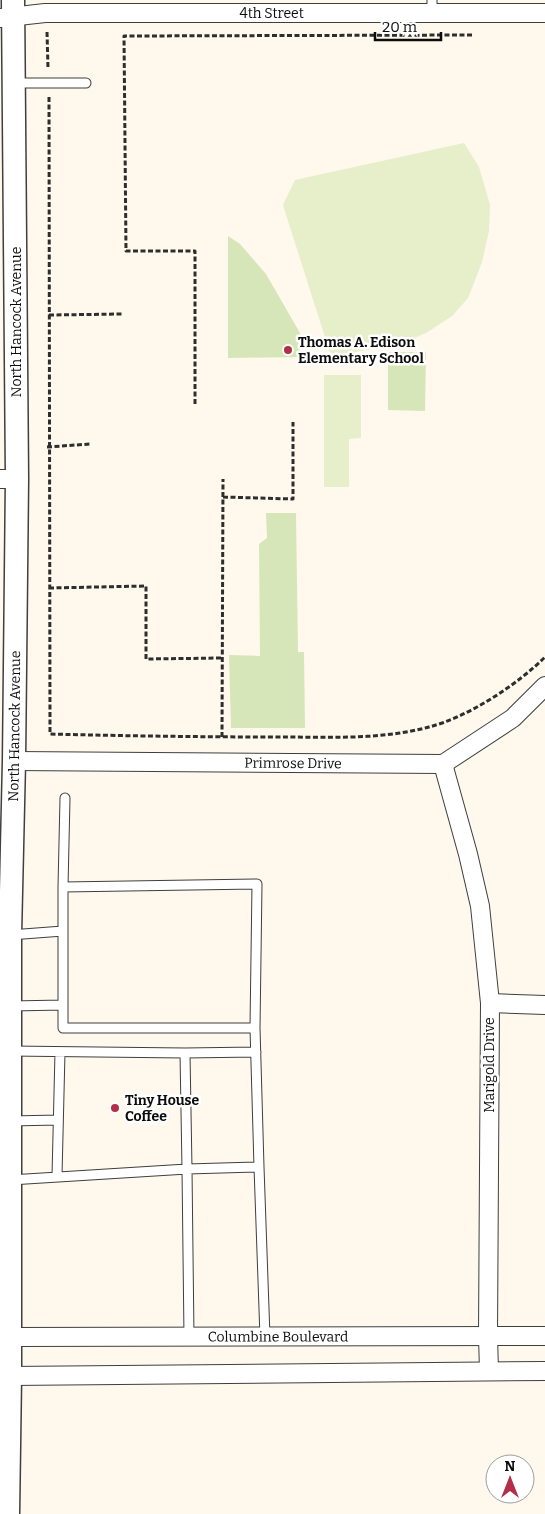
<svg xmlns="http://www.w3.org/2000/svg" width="545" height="1514" font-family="Bitter,serif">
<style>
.green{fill:#d7e6b9}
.pitch{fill:#e7eeca}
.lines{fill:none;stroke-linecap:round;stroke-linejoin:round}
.service-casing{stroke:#3f3f3f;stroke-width:11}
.minor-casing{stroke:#3f3f3f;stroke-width:20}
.tertiary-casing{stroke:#3f3f3f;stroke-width:25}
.path{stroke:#2e2e2e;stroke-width:3;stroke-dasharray:5 2.5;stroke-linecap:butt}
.service{stroke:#fff;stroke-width:9}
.minor{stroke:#fff;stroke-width:18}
.tertiary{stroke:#fff;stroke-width:22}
.poi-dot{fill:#b32e48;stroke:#fff;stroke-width:2}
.labels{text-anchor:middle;stroke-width:5;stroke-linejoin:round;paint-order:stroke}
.street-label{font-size:14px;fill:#0c0c0c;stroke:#fff}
.poi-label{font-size:14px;font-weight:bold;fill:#0c0c0c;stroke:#fff;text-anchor:start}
</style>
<rect width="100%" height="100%" fill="#fef8ed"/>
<path class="green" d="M228 236 240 244 266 274 300 333V357L228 358Z
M388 352H426L425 411 388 410Z
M266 513H296L298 652H304L305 728H231L229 655 260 656 259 544 267 538Z"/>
<path class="pitch" d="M464 143 479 167 490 205 489 231 482 262 468 298 452 316 426 333 397 345 331 356 283 205 295 180Z
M324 375H361V438L349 439V487H324Z"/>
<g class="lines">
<defs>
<path id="service" d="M432 0V14
M14 83H86
M63 887 257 884 255 1028H63V887L65 798
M10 935 63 931
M11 1006 63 1005
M10 1051 185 1053 187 1169 10 1180
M185 1053 256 1052
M10 1121 58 1120
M259 1167 265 1337
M57 1176 60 1052
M189 1337 187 1169 259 1167 255 1028"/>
<g id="minor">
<path id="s1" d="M0 18 45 13H545"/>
<path d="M0 479H17"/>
<path id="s2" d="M14 761 443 764 513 718 545 686"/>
<path d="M443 764 468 854 480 906 490 1003 488 1336 489 1371"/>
<path d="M490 1003 545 1005"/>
<path id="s3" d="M10 1337 545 1336"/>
<path d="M10 1376 545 1371"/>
</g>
<g id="tertiary">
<path id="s4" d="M8 1514 10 1376V935L14 761 17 479 13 0"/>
</g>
</defs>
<use href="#service" class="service-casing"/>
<use href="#minor" class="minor-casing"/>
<use href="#tertiary" class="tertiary-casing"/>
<path class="path" d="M47 32 48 68
M49 97 50 734C127 736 204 737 282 737 330 737 381 740 429 727 468 717 517 685 545 657
M49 315 123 314
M195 404V251H126L124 36 472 35
M47 447 90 444
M223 497 293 499V422
M49 588 146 586V659L223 658
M222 737 223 479"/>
<use href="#service" class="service"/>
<use href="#minor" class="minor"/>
<use href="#tertiary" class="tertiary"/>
</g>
<g class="poi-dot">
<circle cx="288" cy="350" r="5"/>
<circle cx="115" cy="1108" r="5"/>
</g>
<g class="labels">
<g class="street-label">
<text dy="5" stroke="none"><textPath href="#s1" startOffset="272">4th Street</textPath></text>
<text transform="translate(16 322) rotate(-90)" y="5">North Hancock Avenue</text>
<text dy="5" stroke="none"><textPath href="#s4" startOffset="788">North Hancock Avenue</textPath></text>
<text dy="5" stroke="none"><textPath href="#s2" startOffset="279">Primrose Drive</textPath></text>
<text transform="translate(489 1065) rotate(-90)" y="5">Marigold Drive</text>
<text dy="5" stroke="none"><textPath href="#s3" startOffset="268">Columbine Boulevard</textPath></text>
</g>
<g class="poi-label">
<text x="298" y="347">Thomas A. Edison<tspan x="298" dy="16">Elementary School</tspan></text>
<text x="125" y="1105">Tiny House<tspan x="125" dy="16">Coffee</tspan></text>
</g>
</g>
<g transform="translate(510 1479)"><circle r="24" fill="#ffffff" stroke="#9e9e9e"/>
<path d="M0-4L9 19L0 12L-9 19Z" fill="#b32e48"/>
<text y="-8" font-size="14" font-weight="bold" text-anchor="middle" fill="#0c0c0c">N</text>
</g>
<path d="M375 32v8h66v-8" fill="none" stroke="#0c0c0c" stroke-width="2.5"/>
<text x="382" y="32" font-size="15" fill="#0c0c0c" stroke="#ffffff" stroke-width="4" paint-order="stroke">20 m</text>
</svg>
